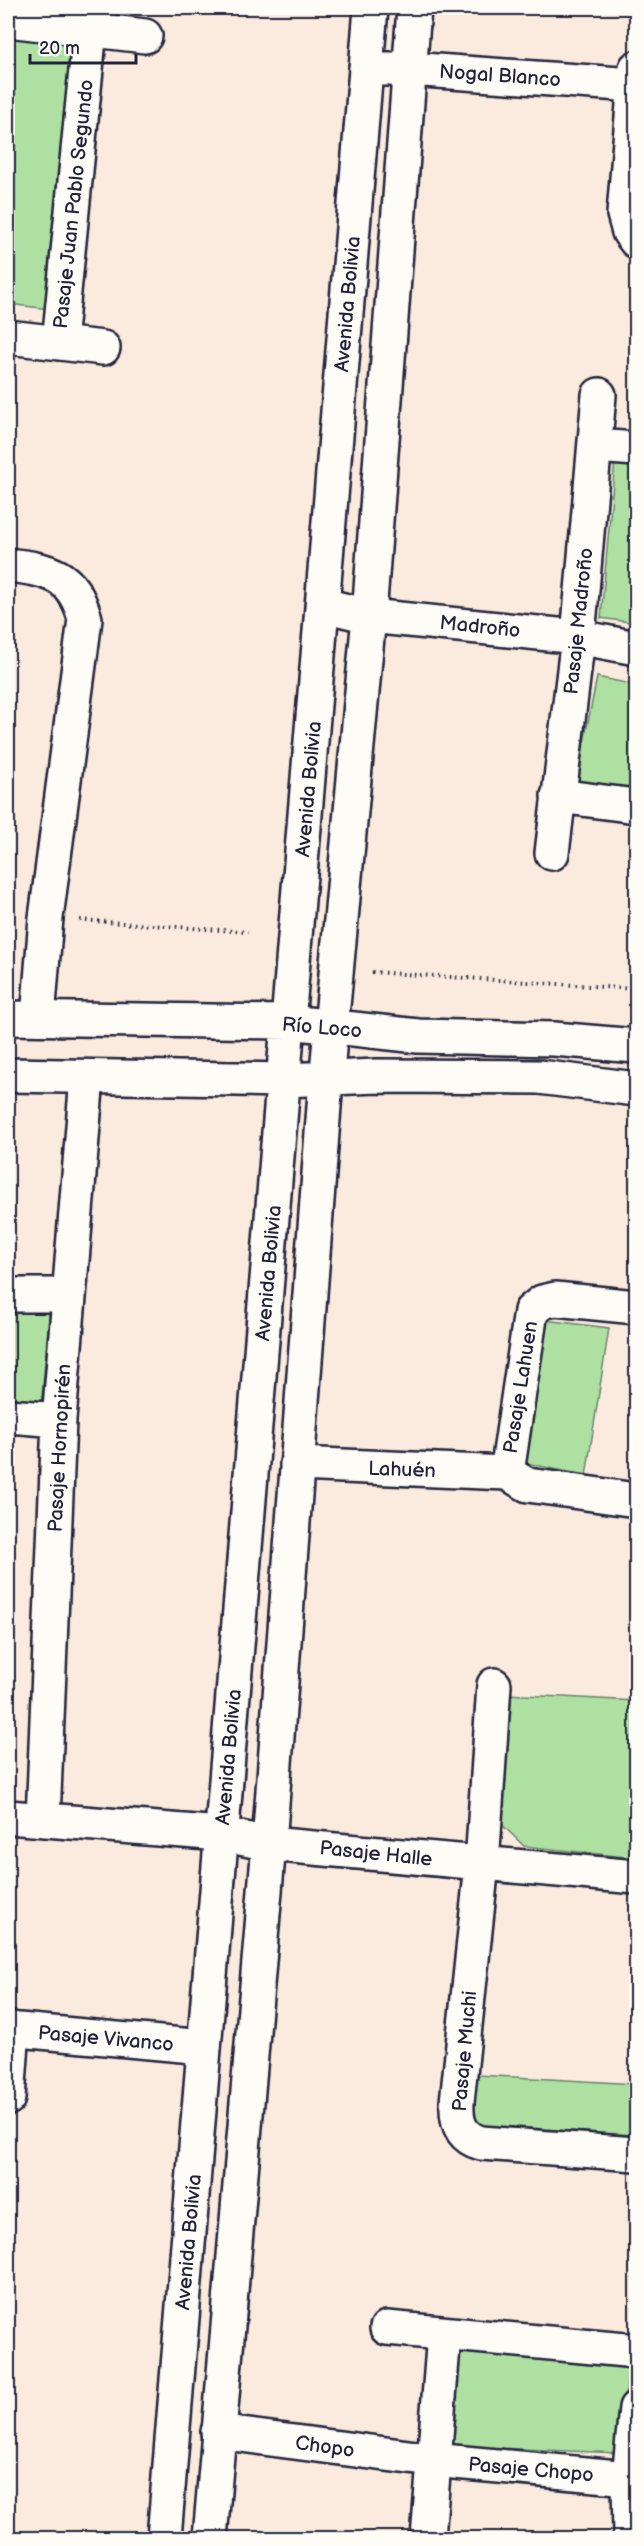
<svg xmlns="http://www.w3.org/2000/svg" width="644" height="2546" font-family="'Balsamiq Sans',sans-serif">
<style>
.green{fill:#aee1a1;stroke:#68826e;stroke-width:1.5}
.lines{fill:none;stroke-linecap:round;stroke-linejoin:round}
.minor-casing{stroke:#22223b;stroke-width:38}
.tertiary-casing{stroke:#22223b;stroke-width:38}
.path{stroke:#22223b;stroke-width:4;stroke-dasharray:1.5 4.5;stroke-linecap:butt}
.minor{stroke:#fdfcf7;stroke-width:33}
.tertiary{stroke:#fdfcf7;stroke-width:33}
.labels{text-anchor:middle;stroke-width:5;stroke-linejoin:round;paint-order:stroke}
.street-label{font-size:20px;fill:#22223b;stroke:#fdfcf7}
</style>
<rect width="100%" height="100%" fill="#faebde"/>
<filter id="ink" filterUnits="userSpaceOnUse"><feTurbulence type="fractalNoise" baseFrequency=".0167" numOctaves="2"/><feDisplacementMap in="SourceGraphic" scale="12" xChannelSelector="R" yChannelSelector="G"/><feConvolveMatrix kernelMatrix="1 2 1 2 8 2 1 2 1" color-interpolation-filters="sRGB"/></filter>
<g filter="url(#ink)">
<path class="green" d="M8 35 75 43 49 309 8 304Z
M615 460 636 463V623L601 618Z
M597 677 636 685V790L576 783Z
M8 1305H50L41 1408 8 1406Z
M536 1319 609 1328 586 1476 522 1462Z
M505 1694 636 1701V1858L524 1846 495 1818Z
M477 2075 636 2084V2135L473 2126Z
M449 2348 629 2366 620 2453 441 2446Z"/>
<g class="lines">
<defs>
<path id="minor" d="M8 20 145 36
M636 68 624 214 629 232 636 241
M366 69H409L634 85
M8 337 103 348
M59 343 90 29
M595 446 636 449
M8 565C49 570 73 573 85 619L46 918 38 1018
M323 605 369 616 578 637 636 648
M558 796 636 806
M552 853 578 637 599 395
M8 1295H69
M8 1416 59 1420
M297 1464 507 1473 528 1485 636 1500
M507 1473 531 1311 542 1302 555 1299 636 1307
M494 1685 482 1864 457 2102C456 2122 460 2137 481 2143L636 2154
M8 1817 221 1834 269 1844 636 1877
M43 1820 59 1420 87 1077
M8 2029 204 2047
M8 2098 13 2029
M387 2328 636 2351
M218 2432 432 2460 629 2478
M428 2538 444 2334
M630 2538 629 2478 636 2408"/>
<path id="tertiary" d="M8 1018 289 1022 418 1036 554 1039 636 1046
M8 1075 284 1080 377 1076 539 1077 636 1089
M164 2538 371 8
M210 2538 269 1844 325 1093 369 616 414 8"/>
</defs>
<use href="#minor" class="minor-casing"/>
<use href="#tertiary" class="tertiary-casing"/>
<path class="path" d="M80 920 248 932
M372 972 636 989"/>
<use href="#minor" class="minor"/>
<use href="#tertiary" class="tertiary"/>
</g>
</g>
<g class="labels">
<g class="street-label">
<text transform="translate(500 75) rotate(4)" y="7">Nogal Blanco</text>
<text transform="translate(73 204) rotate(-84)" y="7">Pasaje Juan Pablo Segundo</text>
<text transform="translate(347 304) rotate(-85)" y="7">Avenida Bolivia</text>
<text transform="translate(578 621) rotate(-84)" y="7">Pasaje Madroño</text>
<text transform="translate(480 626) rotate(6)" y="7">Madroño</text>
<text transform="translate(308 789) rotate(-85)" y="7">Avenida Bolivia</text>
<text transform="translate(322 1027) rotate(5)" y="7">Río Loco</text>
<text transform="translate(268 1273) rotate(-85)" y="7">Avenida Bolivia</text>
<text transform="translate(520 1387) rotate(-81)" y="7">Pasaje Lahuen</text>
<text transform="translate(59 1448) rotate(-87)" y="7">Pasaje Hornopirén</text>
<text transform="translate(402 1469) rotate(2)" y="7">Lahuén</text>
<text transform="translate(228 1757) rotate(-85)" y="7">Avenida Bolivia</text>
<text transform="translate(376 1853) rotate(6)" y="7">Pasaje Halle</text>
<text transform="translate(106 2038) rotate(5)" y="7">Pasaje Vivanco</text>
<text transform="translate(464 2051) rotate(-85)" y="7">Pasaje Muchi</text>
<text transform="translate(188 2242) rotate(-85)" y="7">Avenida Bolivia</text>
<text transform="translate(325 2446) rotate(8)" y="7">Chopo</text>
<text transform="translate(531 2469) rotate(5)" y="7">Pasaje Chopo</text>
</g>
</g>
<rect width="644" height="2546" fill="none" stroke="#fdfcf7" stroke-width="30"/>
<rect x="15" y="15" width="614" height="2516" fill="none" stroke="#22223b" stroke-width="2" filter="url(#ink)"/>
<path d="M30 54v9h106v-9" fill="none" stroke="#22223b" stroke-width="3"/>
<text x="39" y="54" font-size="18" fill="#22223b" stroke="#fdfcf7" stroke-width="4.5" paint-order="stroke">20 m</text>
</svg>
